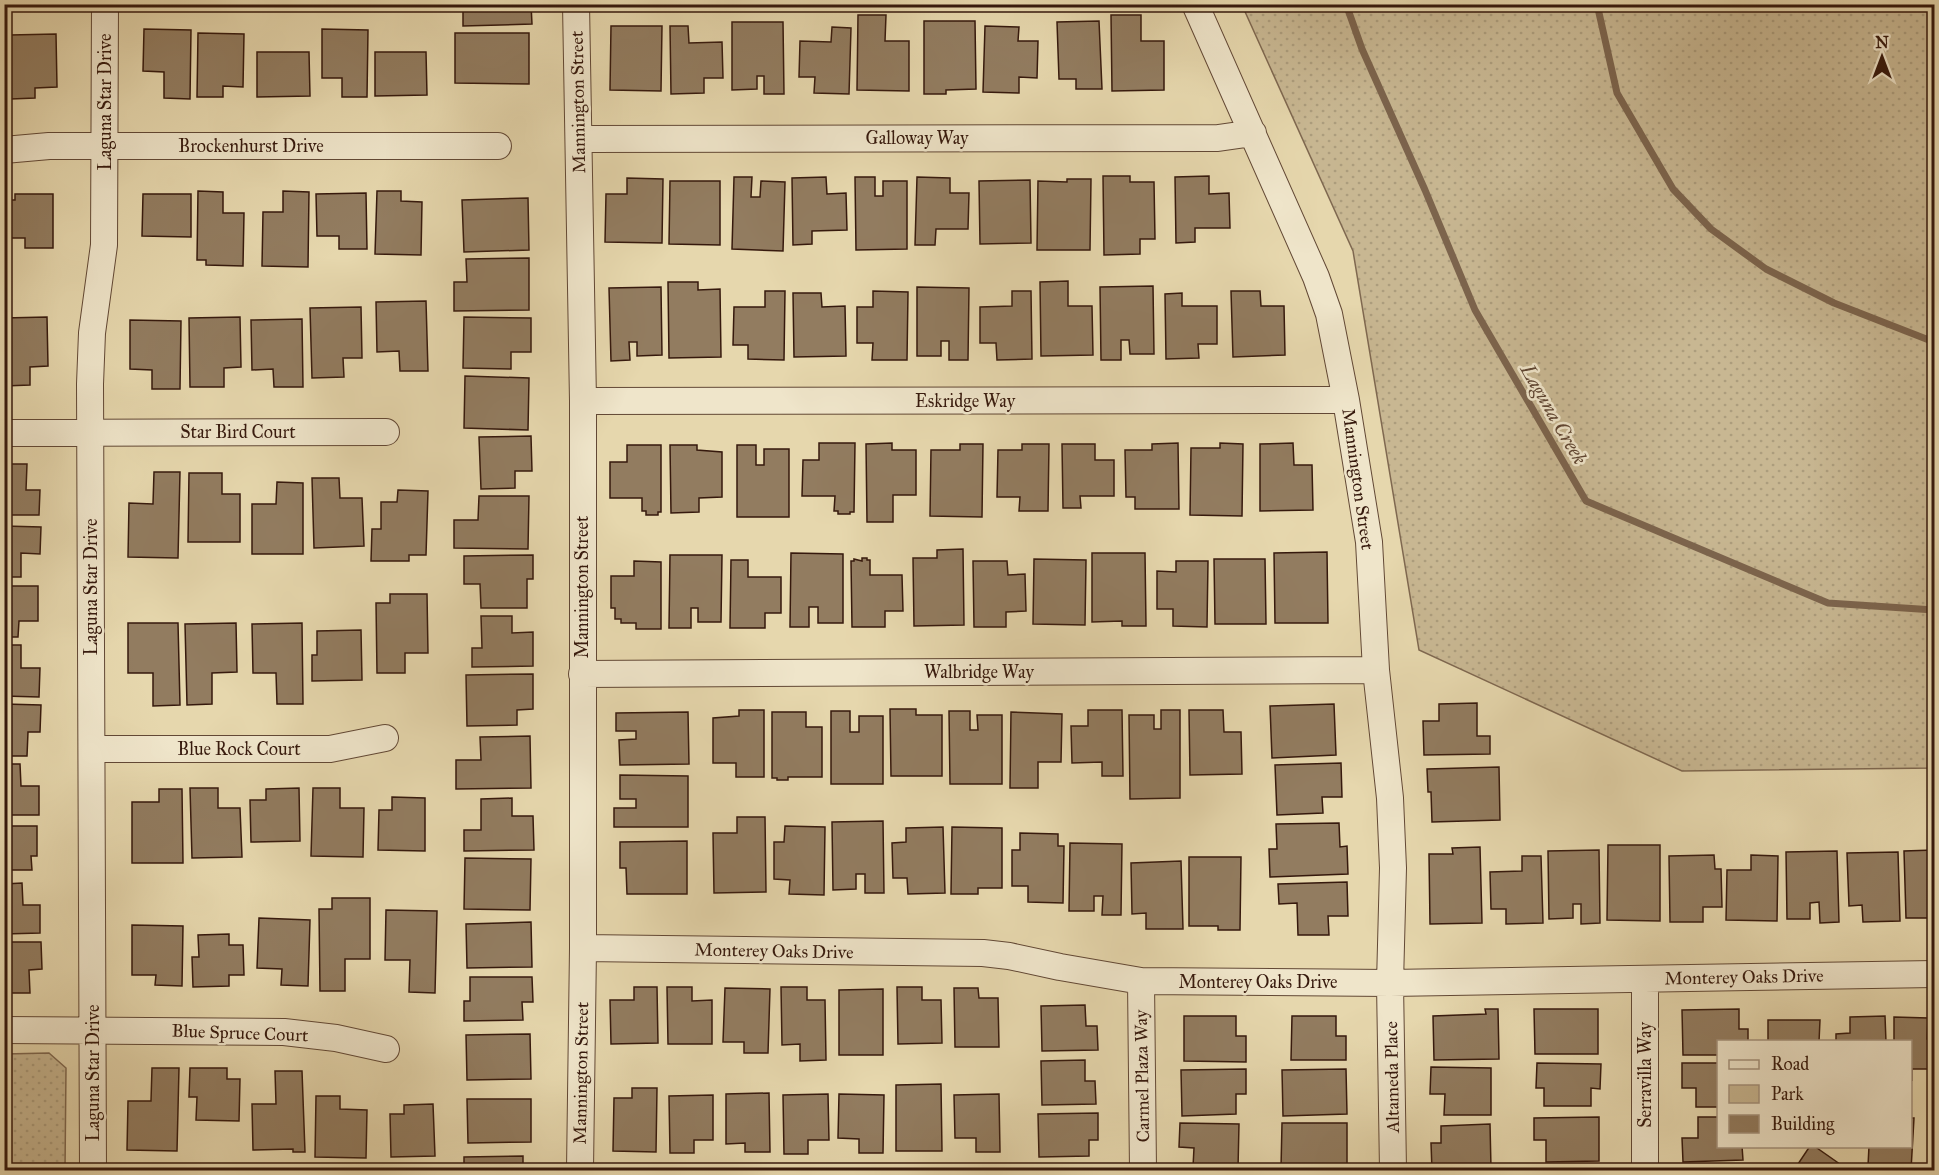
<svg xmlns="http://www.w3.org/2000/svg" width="1939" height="1175" font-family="'IM FELL Great Primer',serif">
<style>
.green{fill:url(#green-dots);stroke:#7f6850;stroke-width:1.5}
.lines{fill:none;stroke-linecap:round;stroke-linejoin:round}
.stream{stroke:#7c644d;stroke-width:7}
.building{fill:#927c60;stroke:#36190d;stroke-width:1.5}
.minor-casing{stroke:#624835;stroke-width:28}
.minor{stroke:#efe5ca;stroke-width:26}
.labels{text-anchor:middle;stroke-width:5;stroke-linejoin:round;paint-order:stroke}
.street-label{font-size:18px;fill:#36190d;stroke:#efe5ca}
.water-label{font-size:20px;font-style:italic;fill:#5f4532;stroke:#efe5ca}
</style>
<defs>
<pattern id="green-dots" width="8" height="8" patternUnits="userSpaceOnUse" patternTransform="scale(1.5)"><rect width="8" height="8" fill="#c8b792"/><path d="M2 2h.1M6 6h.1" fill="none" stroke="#ac9d7d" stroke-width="1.8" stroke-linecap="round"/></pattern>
</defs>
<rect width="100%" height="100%" fill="#e6d7ad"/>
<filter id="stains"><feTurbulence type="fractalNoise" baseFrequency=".00333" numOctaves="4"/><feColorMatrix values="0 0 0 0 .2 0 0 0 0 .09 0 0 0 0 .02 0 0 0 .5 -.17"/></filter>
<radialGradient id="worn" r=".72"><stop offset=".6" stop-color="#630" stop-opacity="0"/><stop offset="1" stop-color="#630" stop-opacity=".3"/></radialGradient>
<path class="green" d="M1242 5H1934V768L1682 771 1419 650 1353 251Z
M49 1053 66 1068 65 1170H5V1054Z"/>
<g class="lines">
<path class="stream" d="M1346 4 1362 49 1425 190 1475 310 1586 501 1828 603 1934 610
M1597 4 1617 93 1673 189 1711 229 1766 269 1834 303 1934 342"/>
</g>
<path class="building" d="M531 4 532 24 463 26V6Z
M858 15H886L885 41H909V91L857 90Z
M1111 15H1141V41H1164V90L1112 91Z
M924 21H975L976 89 946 90V94H924Z
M1099 21 1102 89H1076V79H1059L1057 22Z
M732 22H783L784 94H764V76H757V89L732 90Z
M611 26H662L661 91 610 90Z
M670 26H688L689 43 722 42 723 78H704V93L671 94Z
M985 26 1019 27 1018 41H1038L1037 78 1019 77V93L983 92Z
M832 27 851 28 849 94 814 93 815 77H799L800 41 831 42Z
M144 29 191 30 190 99 164 98V72L143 71Z
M322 29 368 30 367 97H342V78H322Z
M198 33 244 34 243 87 223 86V97H197Z
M455 33H529V84L455 83Z
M56 34 57 87 35 88V98L11 99 10 35Z
M257 52H309L310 96 257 97Z
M375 52H426L427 95 375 96Z
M1103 176H1130V182H1154L1155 239H1140V254L1104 255Z
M1209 176V194L1229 193 1230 228H1195V242L1176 243 1175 177Z
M734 177H752L751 197H760L761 181 785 182 783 251 732 249Z
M826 177 827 194 846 193 847 230 812 231V244L793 245 792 178Z
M855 177H875V196H883V181H907V249L856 250Z
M917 177 950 178V193H969L968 229H936L935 245H915Z
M627 178 663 179 662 243 605 242 606 194H627Z
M1067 179H1091L1090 250H1037L1038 181 1067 182Z
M1030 180 1031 243 980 244 979 181Z
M670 181H720V245L669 244Z
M198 191 223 192V213H244L243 266 206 265V260H197Z
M283 191 309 192 308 267 262 266 263 212H283Z
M377 191H401V201L422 202 421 255 375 254Z
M366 193 367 249H339V236H317L316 194Z
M15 194H53V248H25V238H4V200H15Z
M143 194H191V237L142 236Z
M528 198 529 250 464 252 462 200Z
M529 258V310L454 311V282H467L466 259Z
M1068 281V306H1092L1093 355 1041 356 1040 282Z
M668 282H698V290L720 289 721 357 669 358Z
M1153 286 1154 354H1130L1129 340H1121V360H1101L1100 287Z
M661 287 662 355 637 356V342H629L630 360 611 361 609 288Z
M917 287 969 288 968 360H949V341H941V356H917Z
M765 291H785L784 360 748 359V345H733L734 307H765Z
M873 291 908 292 907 360H872L873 343H857V307H873Z
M1012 291H1031L1032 359 997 360 996 343H980V307L1012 306Z
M1231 291H1260L1261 306H1284L1285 355 1233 357Z
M793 293H821L822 307 845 306 846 356 794 357Z
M1182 293V306H1217V344H1198L1199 358 1166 359 1165 294Z
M426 301 428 371H400L399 351 377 352 376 302Z
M361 307 362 358H343L344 377 312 378 310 308Z
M47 317 48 366 30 367V385L4 386V318Z
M240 317 241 367 224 368V387H190L189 318Z
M464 317 531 318V352H511V369L463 368Z
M302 319 303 387H274L273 369 252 370 251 320Z
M130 320 181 321 180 389H152V370L130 369Z
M465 376 529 378 528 430 464 428Z
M531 436 532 471H515V488L481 489 479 437Z
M819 443H855L854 512H850V514H838V511H834L835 496H802L803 460H819Z
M892 443V450H916V495H893V522H867L866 444Z
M1178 443 1179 509H1135V497H1126L1125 450H1152V444Z
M1220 443 1243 444 1242 516 1190 515 1191 448H1220Z
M1293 443 1294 465H1312L1313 510 1260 511V444Z
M960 444H983L982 517 930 516 931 450H960Z
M1022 444H1049L1048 511H1019L1020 497H997L998 450H1022Z
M1062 444H1095V460H1114V496H1080L1081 508H1063Z
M627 445H661V512H658V515H646V511H642V498H610V462H627Z
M670 445H697V450L722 452V497L699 498V512L671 513Z
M737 445H756V465H764V449H789V517H737Z
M4 464H27L26 490H40L39 515H4Z
M154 472H180L178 558 128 557 129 503 153 504Z
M189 473H222V494H240V542H188Z
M312 478H339L340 498H362L364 546 314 548Z
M277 482 303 483V554H252V504H276Z
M398 490 428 491 426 555H409V561H371L372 529H381V502H397Z
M479 496H529L528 549 454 548V520H478Z
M4 526 41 527 40 554 21 553V577H4Z
M963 549 964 625 914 626 913 558H937V550Z
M1327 552 1328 623H1275L1274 553Z
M791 553 843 554V623H818V607H809V627H790Z
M1092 553H1145L1146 626H1122V621L1092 622Z
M533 555V579H527V608H481L480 584H464V556Z
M670 555H722L721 622H698V608H691V628H669Z
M862 558H867V560H870V575H902L903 611H885V627H852L851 561H854V559L862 561Z
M1034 559 1086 560 1085 625 1033 624Z
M1214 559H1265L1266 624H1215Z
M731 560H748V577H781V613H765V628H730Z
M634 561 661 562V629H636V623H621V619H615V608H611V576H634Z
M973 561H1007L1008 575 1025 574 1026 611 1006 612V627H974Z
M1176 561H1208L1207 627 1173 626V609H1157V571L1176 572Z
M4 586H38V621H19L18 637H4Z
M390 594H427L428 653H405V673H377L376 603H390Z
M481 616H512V633L533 632V666L472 667V648H482Z
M128 623H178L180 705 153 706V673H128Z
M236 623 237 672 212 673V704L187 705 185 624Z
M302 623 303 704H277L276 673H253L252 624Z
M361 630 362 680 312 681V655H317V631Z
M4 645H21V668H40L39 697 4 696Z
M533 674V709L517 710V725L467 726 466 675Z
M1477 703V736H1490V754L1424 755 1423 721H1439V704Z
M4 704 41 705 40 732H28L27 756H4Z
M1334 704 1336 755 1272 758 1270 706Z
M890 709H916V715H942V776H891Z
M739 710H764V777H736V763H713V718L739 716Z
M1088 710H1122L1123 776H1102V762L1072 763 1071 726H1088Z
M1161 710H1180V798L1130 799 1129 715H1154V729H1161Z
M1189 710H1223L1224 732H1241L1242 774 1190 775Z
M831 711H850V732H859V716H883V784H831Z
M949 711H970V730H978L977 715H1002V784H950Z
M688 712 689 764 620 765 619 740 636 739V731H616V713Z
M772 712H806V727H822V777H788V780H777V778H772Z
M1011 712 1062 714 1061 762H1038V788H1010Z
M530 736 531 788 456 789V760H481L480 737Z
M1341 763 1342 797H1322L1323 813 1277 815 1275 765Z
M4 764H20L21 786H39V815H4Z
M1499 767 1500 820 1432 822 1431 792H1428L1427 769Z
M620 775 688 776V827H614V808H636V799H620Z
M190 788H218V808H240L242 857 192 858Z
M299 788 300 841 251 842 250 800H266V789Z
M313 788H340V808H364L363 857 311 856Z
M159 789H182L183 863H132V802H159Z
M392 797 425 798V851L378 850 379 810H392Z
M512 798V816H533L534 850 464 851V830H481V799Z
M737 817H765L766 892 714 893 713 833H737Z
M883 821 884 893H865V874H856V889L833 890 832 822Z
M1339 823 1340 847 1347 846 1348 874 1270 877 1269 849H1277L1276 824Z
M4 826H37V856H31L32 870H4Z
M785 826 825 827 824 895 789 894 790 880 774 879V842H784Z
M943 827 945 893 908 894 907 878H893L892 843 906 842V828Z
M952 827 1002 828V888H978V894H951Z
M1020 833 1058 834V846H1064L1063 903 1028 902V886H1012V850H1020Z
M687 841V894H627L626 868H620V842Z
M1070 843 1122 844 1121 915H1102L1103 896H1094V911H1069Z
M1608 845H1660V921L1607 920Z
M1480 847 1482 923 1430 924 1429 854H1453L1452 848Z
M1599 850 1600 923 1581 924V904H1573V918L1549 919 1548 851Z
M1934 850V902H1929V918H1906L1904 851Z
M1837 851 1839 922 1820 923 1819 902 1810 903V919H1787L1786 852Z
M1898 852 1900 921 1863 922 1862 905 1849 906 1847 853Z
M1714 855 1715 869H1721L1722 907H1703V922H1670L1669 856Z
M1751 855 1778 856 1777 921 1726 920 1727 870H1751Z
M1522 856H1541L1543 923 1506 924V909H1491L1490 872 1522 871Z
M1189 857H1241L1240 930H1218V926H1189Z
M465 858 531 859 530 910 464 909Z
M1181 861 1183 929H1146V913L1132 914 1131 863Z
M1347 882 1348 916H1328L1329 935H1298L1297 903 1279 904 1278 884Z
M22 883 23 905H40V933L4 934V884Z
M332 898H370V959H345V991H320L319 909H332Z
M386 910 437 911 435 993 409 992 410 960H385Z
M259 918 310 920 308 986 281 985 282 969 257 968Z
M531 922 532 967 467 968 466 924Z
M132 925 183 926 182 986 155 985 156 975H132Z
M229 934V945H243L244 975H229V986L193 987 192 957H199L198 935Z
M4 942H41L42 969 29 970 30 993H4Z
M470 977H532L533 1002H522L523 1020 464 1021V1001H470Z
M634 987H657L658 1043 611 1044 610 1000H634Z
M667 987H692V1001L712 1000V1044H668Z
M781 987H807V1000H825L826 1060 800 1061V1044L782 1045Z
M897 987H922V1000H941L942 1043 898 1044Z
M725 988 770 989 768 1053H744V1042H723Z
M954 988H978L979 998H998L999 1047H955Z
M883 989V1055H839V990Z
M1085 1005 1086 1026H1097L1098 1050 1042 1051 1041 1006Z
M1485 1009H1498L1499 1059 1434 1060 1433 1016 1486 1014Z
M1534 1009H1598V1054H1535Z
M1739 1009V1029H1748V1042H1718V1055H1683L1682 1010Z
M1184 1016H1236V1036H1246V1062L1184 1061Z
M1292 1016H1336V1036H1346V1060H1291Z
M1885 1016 1886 1042H1836V1034L1850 1033V1017Z
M1894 1017 1928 1018 1927 1039H1934V1069H1912V1081L1910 1042H1894Z
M1768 1020H1820L1819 1042H1768Z
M530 1034 531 1079 467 1080 466 1035Z
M1085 1060V1081H1095L1096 1104 1042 1105 1041 1061Z
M1537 1063 1601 1064 1600 1089 1591 1088V1106H1544V1088H1536Z
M1682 1063H1718V1107H1696V1088H1682Z
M1431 1067 1491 1068V1115H1444L1445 1094H1430Z
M152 1068H179L177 1151 127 1150 128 1101H151Z
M190 1068H227V1079H240L239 1121 196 1120 197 1097H189Z
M1246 1069V1094H1236V1114L1182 1116 1181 1070Z
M1346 1069 1347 1114 1283 1116 1282 1070Z
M275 1071H302L305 1152H293V1149L253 1150 252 1104H276Z
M941 1084 942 1151H896V1085Z
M632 1088H657L656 1152 613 1151 614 1098H632Z
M769 1093 770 1152H745V1143L726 1144V1094Z
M828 1094 829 1140H808V1154H784L783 1095Z
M839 1094 884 1095 883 1153H859V1139L838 1138Z
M999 1094 1000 1152H976V1138H955L954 1095Z
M713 1095V1140H694V1153H670L669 1096Z
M316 1096H340V1109L367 1110 366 1158 315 1157Z
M467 1099H531V1142L468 1143Z
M433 1104 435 1156 391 1157 390 1114H404V1105Z
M1098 1113V1140H1089V1156L1039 1157 1038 1114Z
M1599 1117V1161L1546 1162V1140H1534V1118Z
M1698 1117H1718V1146H1742L1743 1160 1683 1162 1682 1138H1698Z
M1910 1118H1914L1911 1170H1885V1167L1868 1166 1869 1146H1910Z
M1180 1123 1239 1124 1238 1169 1193 1167 1194 1148 1179 1147Z
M1282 1123H1347V1169L1281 1168Z
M1490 1124 1491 1168 1432 1170 1431 1143H1441V1126Z
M1810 1146H1814L1847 1169 1846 1170H1794Z
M523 1156V1170H464V1157Z"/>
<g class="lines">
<defs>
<path id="minor" d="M576 4 583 401V948L580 1170
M1195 4 1316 277 1329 314 1346 400 1369 542 1376 670 1390 798 1393 868 1390 983 1393 1170
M580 139 1218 138 1253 133
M4 150 49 146H498
M583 401 1346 400
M4 433 386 432
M582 674 1376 670
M92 749H330L385 738
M583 948 983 953 1009 956 1060 967 1141 981 1390 983 1934 974
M1141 981 1143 1170
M4 1030 284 1032 336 1038 386 1049
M93 1170 90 384 92 333 104 245 105 4
M1645 1170V979"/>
</defs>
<use href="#minor" class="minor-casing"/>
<use href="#minor" class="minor"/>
</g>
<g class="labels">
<g class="street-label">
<text transform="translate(105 102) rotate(-90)" y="6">Laguna Star Drive</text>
<text transform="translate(578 102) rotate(-91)" y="6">Mannington Street</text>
<text x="917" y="144">Galloway Way</text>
<text x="251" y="152">Brockenhurst Drive</text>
<text x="965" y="407">Eskridge Way</text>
<text x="238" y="438">Star Bird Court</text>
<text transform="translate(1358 479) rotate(82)" y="6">Mannington Street</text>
<text transform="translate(91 587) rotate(-90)" y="6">Laguna Star Drive</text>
<text transform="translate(582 587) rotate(-90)" y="6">Mannington Street</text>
<text x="979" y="678">Walbridge Way</text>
<text x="239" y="755">Blue Rock Court</text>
<text transform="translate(774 951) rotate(1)" y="6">Monterey Oaks Drive</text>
<text transform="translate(1744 977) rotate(-1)" y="6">Monterey Oaks Drive</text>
<text x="1258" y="988">Monterey Oaks Drive</text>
<text transform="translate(240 1033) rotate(2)" y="6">Blue Spruce Court</text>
<text transform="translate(93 1073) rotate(-90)" y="6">Laguna Star Drive</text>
<text transform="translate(581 1073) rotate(-89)" y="6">Mannington Street</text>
<text transform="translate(1645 1075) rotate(-90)" y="6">Serravilla Way</text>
<text transform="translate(1142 1076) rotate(-91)" y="6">Carmel Plaza Way</text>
<text transform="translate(1392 1077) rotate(-91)" y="6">Altameda Place</text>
</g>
<g class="water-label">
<text transform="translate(1554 414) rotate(60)" y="7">Laguna Creek</text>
</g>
</g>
<rect width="1939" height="1175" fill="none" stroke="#e6d7ad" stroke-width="24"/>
<rect x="6" y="6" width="1927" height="1163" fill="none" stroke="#36190d" stroke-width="3"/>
<rect x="12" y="12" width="1915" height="1151" fill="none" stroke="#36190d" stroke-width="1.5"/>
<rect x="1717" y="1040" width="195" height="108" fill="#efe5ca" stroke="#a5937e" stroke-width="1.5"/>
<rect x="1729" y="1060" width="30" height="9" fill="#efe5ca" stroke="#a5937e" stroke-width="1.5"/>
<text x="1771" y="1070" font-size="18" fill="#36190d">Road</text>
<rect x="1729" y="1085" width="30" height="18" fill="#c8b792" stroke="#a5937e" stroke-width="1.5"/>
<text x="1771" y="1100" font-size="18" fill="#36190d">Park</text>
<rect x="1729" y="1115" width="30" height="18" fill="#927c60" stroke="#a5937e" stroke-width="1.5"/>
<text x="1771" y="1130" font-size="18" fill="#36190d">Building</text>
<g transform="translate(1882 57)" stroke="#efe5ca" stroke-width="4.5" paint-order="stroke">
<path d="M0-4.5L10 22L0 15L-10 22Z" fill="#36190d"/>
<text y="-9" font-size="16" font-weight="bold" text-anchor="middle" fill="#36190d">N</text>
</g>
<rect width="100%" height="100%" filter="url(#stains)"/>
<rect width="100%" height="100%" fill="url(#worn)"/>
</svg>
